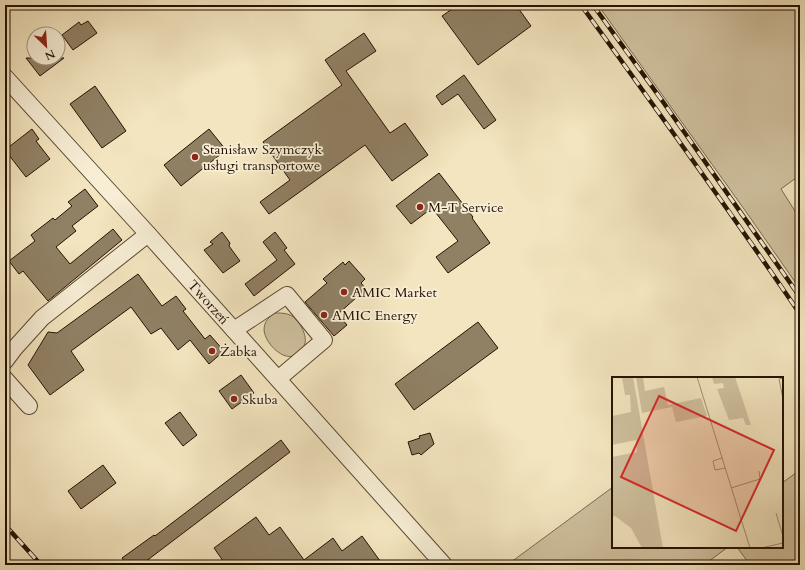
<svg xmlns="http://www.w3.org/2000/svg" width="805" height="570" font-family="Cardo,serif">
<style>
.green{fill:#d0c19f;stroke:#7a6a50}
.building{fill:#908064;stroke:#251201}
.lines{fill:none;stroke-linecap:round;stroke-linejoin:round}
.minor-casing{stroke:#584730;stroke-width:18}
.minor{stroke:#f7eed5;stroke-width:16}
.rail-casing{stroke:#251201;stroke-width:4.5}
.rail{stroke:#f7eed5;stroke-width:3;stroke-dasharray:9;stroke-linecap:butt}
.poi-dot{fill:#8f2418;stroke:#f7eed5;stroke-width:1.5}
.labels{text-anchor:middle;stroke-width:3.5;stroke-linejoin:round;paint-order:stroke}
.poi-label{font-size:14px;fill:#251201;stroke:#f7eed5;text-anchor:start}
.street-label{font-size:14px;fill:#251201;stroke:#f7eed5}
.inset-road{fill:none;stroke:#a19173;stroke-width:1}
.view{fill:#d62828;fill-opacity:0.15;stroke:#d62828;stroke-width:2}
.inset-edge{fill:none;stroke:#251201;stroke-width:2}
</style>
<rect width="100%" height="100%" fill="#f3e5bf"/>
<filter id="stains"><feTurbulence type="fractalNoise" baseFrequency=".005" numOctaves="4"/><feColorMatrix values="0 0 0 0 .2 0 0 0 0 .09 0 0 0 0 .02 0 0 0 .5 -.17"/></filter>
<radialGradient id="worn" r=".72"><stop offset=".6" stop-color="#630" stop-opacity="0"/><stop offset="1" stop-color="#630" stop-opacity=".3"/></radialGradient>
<path class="green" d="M598 5H800V175L781 189 800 219V289L749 216Z
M275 313C280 313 286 313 290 315 299 319 309 337 304 346 295 363 280 357 270 344 261 332 262 321 275 313Z
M800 470V565H750L737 547H782V483Z
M613 487V547H728L704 565H507Z"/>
<path class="building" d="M458 5H516L531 26 478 65 442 16Z
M88 21 97 33 73 50 62 35 79 22 81 25Z
M364 33 376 51 346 71 390 133 405 123 428 155 392 181 365 145 269 214 260 202 290 180 263 142 342 85 325 60Z
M26 58H64L40 76Z
M464 75 496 120 484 129 458 94 442 105 436 96Z
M95 86 126 131 102 148 70 104Z
M32 129 39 139 36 141 50 159 26 177 5 150Z
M209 129 226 150 181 186 164 165Z
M439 173 473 217 472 218 490 243 448 273 436 257 458 241 432 208 411 224 396 206Z
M85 189 98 206 72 226 76 231 56 247 70 264 113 229 122 240 48 301 23 271 19 274 9 261 35 241 31 235 53 218 55 220 72 206 68 202Z
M222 232 230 243 229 246 240 261 223 273 204 250 213 244 210 242Z
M275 232 287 248 284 250 295 264 254 296 245 284 277 260 263 242Z
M349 261 365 279 361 283 366 289 338 314 347 325 334 336 305 302 327 283 323 279 343 262 345 265Z
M138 274 162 306 176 296 186 309 183 311 205 339 210 335 224 351 209 364 190 340 178 350 161 328 151 334 131 307 71 351 84 370 50 395 28 365 48 332 57 333Z
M478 322 498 348 414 410 395 384Z
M241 375 254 393 232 409 219 391Z
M180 412 197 435 183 446 165 423Z
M430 433 434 444 421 455 419 453 412 455 408 442 420 438 419 436Z
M281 440 290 452 141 565H127L122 558 154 535 155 536Z
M103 465 116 483 81 509 68 491Z
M256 517 269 535 280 527 304 560 333 538 342 551 362 536 383 565H226L214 548Z"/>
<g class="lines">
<defs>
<g id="minor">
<path id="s1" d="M5 77 148 234 444 565"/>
<path d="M234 330 287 295 324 340 278 379"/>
<path d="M5 361 14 349 42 318 148 234"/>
<path d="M5 379 29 406"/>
</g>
</defs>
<use href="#minor" class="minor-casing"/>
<use href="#minor" class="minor"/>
<defs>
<path id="rail" d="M581 5C655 107 729 210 800 314
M593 5 661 99 800 297
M5 525 41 565"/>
</defs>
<use href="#rail" class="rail-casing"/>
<use href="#rail" class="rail"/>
</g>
<g class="poi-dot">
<circle cx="195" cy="157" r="4"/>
<circle cx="420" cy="207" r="4"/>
<circle cx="344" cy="292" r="4"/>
<circle cx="324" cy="315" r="4"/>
<circle cx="212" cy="351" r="4"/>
<circle cx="234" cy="399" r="4"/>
</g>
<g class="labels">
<g class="poi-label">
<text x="203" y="154">Stanisław Szymczyk<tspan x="203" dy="16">usługi transportowe</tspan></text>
<text x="428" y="212">M-T Service</text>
<text x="352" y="297">AMIC Market</text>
<text x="332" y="320">AMIC Energy</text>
<text x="220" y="356">Żabka</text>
<text x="242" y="404">Skuba</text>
</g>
<g class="street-label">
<text dy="5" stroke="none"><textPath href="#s1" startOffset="304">Tworzeń</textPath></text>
</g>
</g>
<g transform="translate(612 377)">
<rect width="171" height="171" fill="#f3e5bf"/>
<path d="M10 0H21L51 171H30L19 151 3 139 0 140V80L25 75 24 63 0 68V39L19 35 18 18H13ZM24 0H31L33 14 52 10 56 28 89 21 95 39 64 45 60 30 30 36ZM100 0H123L139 48H134L131 41 117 43 105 12 112 11 111 6 102 7Z" fill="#d0c19f"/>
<path class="inset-road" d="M85 0 138 171M171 1 167 2 171 22M110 81 101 84 103 93 113 91M119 111 148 102 147 94M164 136 171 159M149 171 171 166"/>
<path class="view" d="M47 19 162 73 124 154 9 100Z"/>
<rect width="171" height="171" class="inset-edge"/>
</g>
<rect width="805" height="570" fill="none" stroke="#f3e5bf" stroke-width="20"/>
<rect x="6" y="6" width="793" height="558" fill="none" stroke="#251201" stroke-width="2"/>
<rect x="10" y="10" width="785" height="550" fill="none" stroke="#251201"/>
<g transform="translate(46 46) rotate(155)"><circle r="19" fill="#f7eed5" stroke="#a39680"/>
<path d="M0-3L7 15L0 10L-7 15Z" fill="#8f2418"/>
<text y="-6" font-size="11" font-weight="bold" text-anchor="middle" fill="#251201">N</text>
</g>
<rect width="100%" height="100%" filter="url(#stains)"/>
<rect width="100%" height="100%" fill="url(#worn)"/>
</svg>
